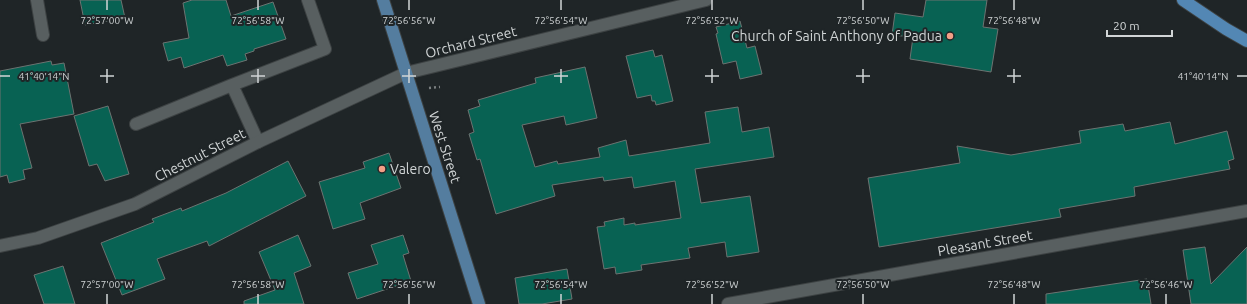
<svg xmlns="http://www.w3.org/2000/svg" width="1247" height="304" font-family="Ubuntu,sans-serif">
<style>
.building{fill:#086253;stroke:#6c7371}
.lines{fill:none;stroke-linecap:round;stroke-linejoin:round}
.service-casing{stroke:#3d4243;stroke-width:14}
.minor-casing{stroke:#3d4243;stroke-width:14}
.primary-casing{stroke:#3d4243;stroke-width:14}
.trunk-casing{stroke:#3d4243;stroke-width:14}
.path{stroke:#7a7f80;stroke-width:2.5;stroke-dasharray:2 3;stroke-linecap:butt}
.service{stroke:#585f60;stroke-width:12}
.minor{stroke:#585f60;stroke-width:12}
.primary{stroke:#547d9f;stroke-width:12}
.trunk{stroke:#5387b4;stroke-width:12}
.ticks{fill:none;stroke:#d1d5d6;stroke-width:1.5}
.poi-dot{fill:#f39f86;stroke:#1f2527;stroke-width:1.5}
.labels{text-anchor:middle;stroke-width:4;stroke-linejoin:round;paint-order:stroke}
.poi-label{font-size:14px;fill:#d1d5d6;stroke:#1f2527;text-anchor:end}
.street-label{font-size:14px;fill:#d1d5d6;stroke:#1f2527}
.ticks-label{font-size:10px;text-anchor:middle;fill:#d1d5d6;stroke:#1f2527;stroke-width:4;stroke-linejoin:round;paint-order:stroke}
</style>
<rect width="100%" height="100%" fill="#1f2527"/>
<path class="building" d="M80 0H121L125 18 85 25Z
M192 0H226L231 16 273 2 286 39 254 49V51L245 54 247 60 227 66 223 55 184 68 181 57 168 61 163 43 189 38 183 3Z
M926 0H987L983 27 998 29 991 72 910 59 913 37 892 35 895 13 923 17Z
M740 21 747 48 755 46 762 74 740 79 736 61 723 64 716 34 718 33 716 27Z
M653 50 655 57 662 55 673 101 656 105 655 101H652L651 95 637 98 626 56Z
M51 61 52 65 64 63 74 114 20 124 32 168 23 170 25 179 9 183 7 175 0 177V71Z
M585 67 597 118 566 125 564 116 522 125 535 167 557 161 558 164 600 157 598 148 626 140 629 156 710 143 705 112 738 107 742 132 769 127 774 157 695 169 701 203 750 196 759 252 727 257 725 242 688 248 690 258 641 265 642 270 616 274 615 267 604 269 597 227 605 226 604 222 624 218V225L635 223V225L681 218 675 181 634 188 632 177 604 181 603 177 552 185 555 196 496 214 480 159 477 160 469 134 474 132 468 110 480 106 478 100 536 83 535 78Z
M108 106 129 174 105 181 97 164 89 166 74 116Z
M1170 122 1175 144 1227 131 1234 159 1228 161 1230 169 1134 187 1135 196 1059 209 1061 217 879 247 868 178 960 163 957 146 1011 155 1081 143 1079 131 1123 124 1125 131Z
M389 153 401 188 360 203 365 219 333 229 319 182 365 168 363 162Z
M288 161 306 196 209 246 207 241 157 259 165 279 122 295 101 243 154 222 152 219 181 208 182 211 226 193Z
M298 235 311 266 294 273 304 304H244V301L275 290 259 252Z
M403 235 409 253 403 255 411 281 357 299 348 273 378 264 371 245Z
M1205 247 1211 284 1247 247V304H1191L1183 250Z
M63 266 75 304H44L34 275Z
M567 269 572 299 542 304H519L515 278Z
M1147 279 1151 304H1046V294Z"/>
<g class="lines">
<defs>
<path id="service" d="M232 85 325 49 308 0
M136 124 232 85 258 142"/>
<path id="minor" d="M37 0 43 35
M0 246 38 238 135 204 258 142 406 73 706 0
M728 304 1247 211"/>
<path id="primary" d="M383 0 479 304"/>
<path id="trunk" d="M1183 0 1226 29 1247 41"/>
</defs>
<use href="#service" class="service-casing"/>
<use href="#minor" class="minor-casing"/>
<use href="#primary" class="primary-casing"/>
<use href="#trunk" class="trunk-casing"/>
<path class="path" d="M429 88 440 87"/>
<use href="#service" class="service"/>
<use href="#minor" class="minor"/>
<use href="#primary" class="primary"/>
<use href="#trunk" class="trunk"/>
</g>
<path class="ticks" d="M107 0V10M258 0V10M409 0V10M561 0V10M712 0V10M863 0V10M1014 0V10M107 69V83M258 69V83M409 69V83M561 69V83M712 69V83M863 69V83M1014 69V83M0 76H10M100 76H114M251 76H265M402 76H416M554 76H568M705 76H719M856 76H870M1007 76H1021M1237 76H1247M107 294V304M258 294V304M409 294V304M561 294V304M712 294V304M863 294V304M1014 294V304M1166 294V304"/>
<g class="poi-dot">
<circle cx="950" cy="36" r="4"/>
<circle cx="382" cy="169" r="4"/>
</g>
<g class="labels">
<g class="poi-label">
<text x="942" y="41">Church of Saint Anthony of Padua</text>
<text x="390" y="174" text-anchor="start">Valero</text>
</g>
<g class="street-label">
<text transform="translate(471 42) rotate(-14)" y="5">Orchard Street</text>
<text transform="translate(445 147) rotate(72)" y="5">West Street</text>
<text transform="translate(200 155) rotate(-27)" y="5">Chestnut Street</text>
<text transform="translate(985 243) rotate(-10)" y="5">Pleasant Street</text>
</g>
</g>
<g class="ticks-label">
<text x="107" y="24">72°57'00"W</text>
<text x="258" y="24">72°56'58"W</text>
<text x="409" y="24">72°56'56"W</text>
<text x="561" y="24">72°56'54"W</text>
<text x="712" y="24">72°56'52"W</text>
<text x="863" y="24">72°56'50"W</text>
<text x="1014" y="24">72°56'48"W</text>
<text x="44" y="80">41°40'14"N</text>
<text x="1203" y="80">41°40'14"N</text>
<text x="107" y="288">72°57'00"W</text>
<text x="258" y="288">72°56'58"W</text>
<text x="409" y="288">72°56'56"W</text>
<text x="561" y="288">72°56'54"W</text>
<text x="712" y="288">72°56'52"W</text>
<text x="863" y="288">72°56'50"W</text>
<text x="1014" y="288">72°56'48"W</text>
<text x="1166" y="288">72°56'46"W</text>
</g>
<path d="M1107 30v6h65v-6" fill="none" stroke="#d1d5d6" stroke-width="2"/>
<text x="1113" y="30" font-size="12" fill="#d1d5d6" stroke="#1f2527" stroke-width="3" paint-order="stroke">20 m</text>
</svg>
